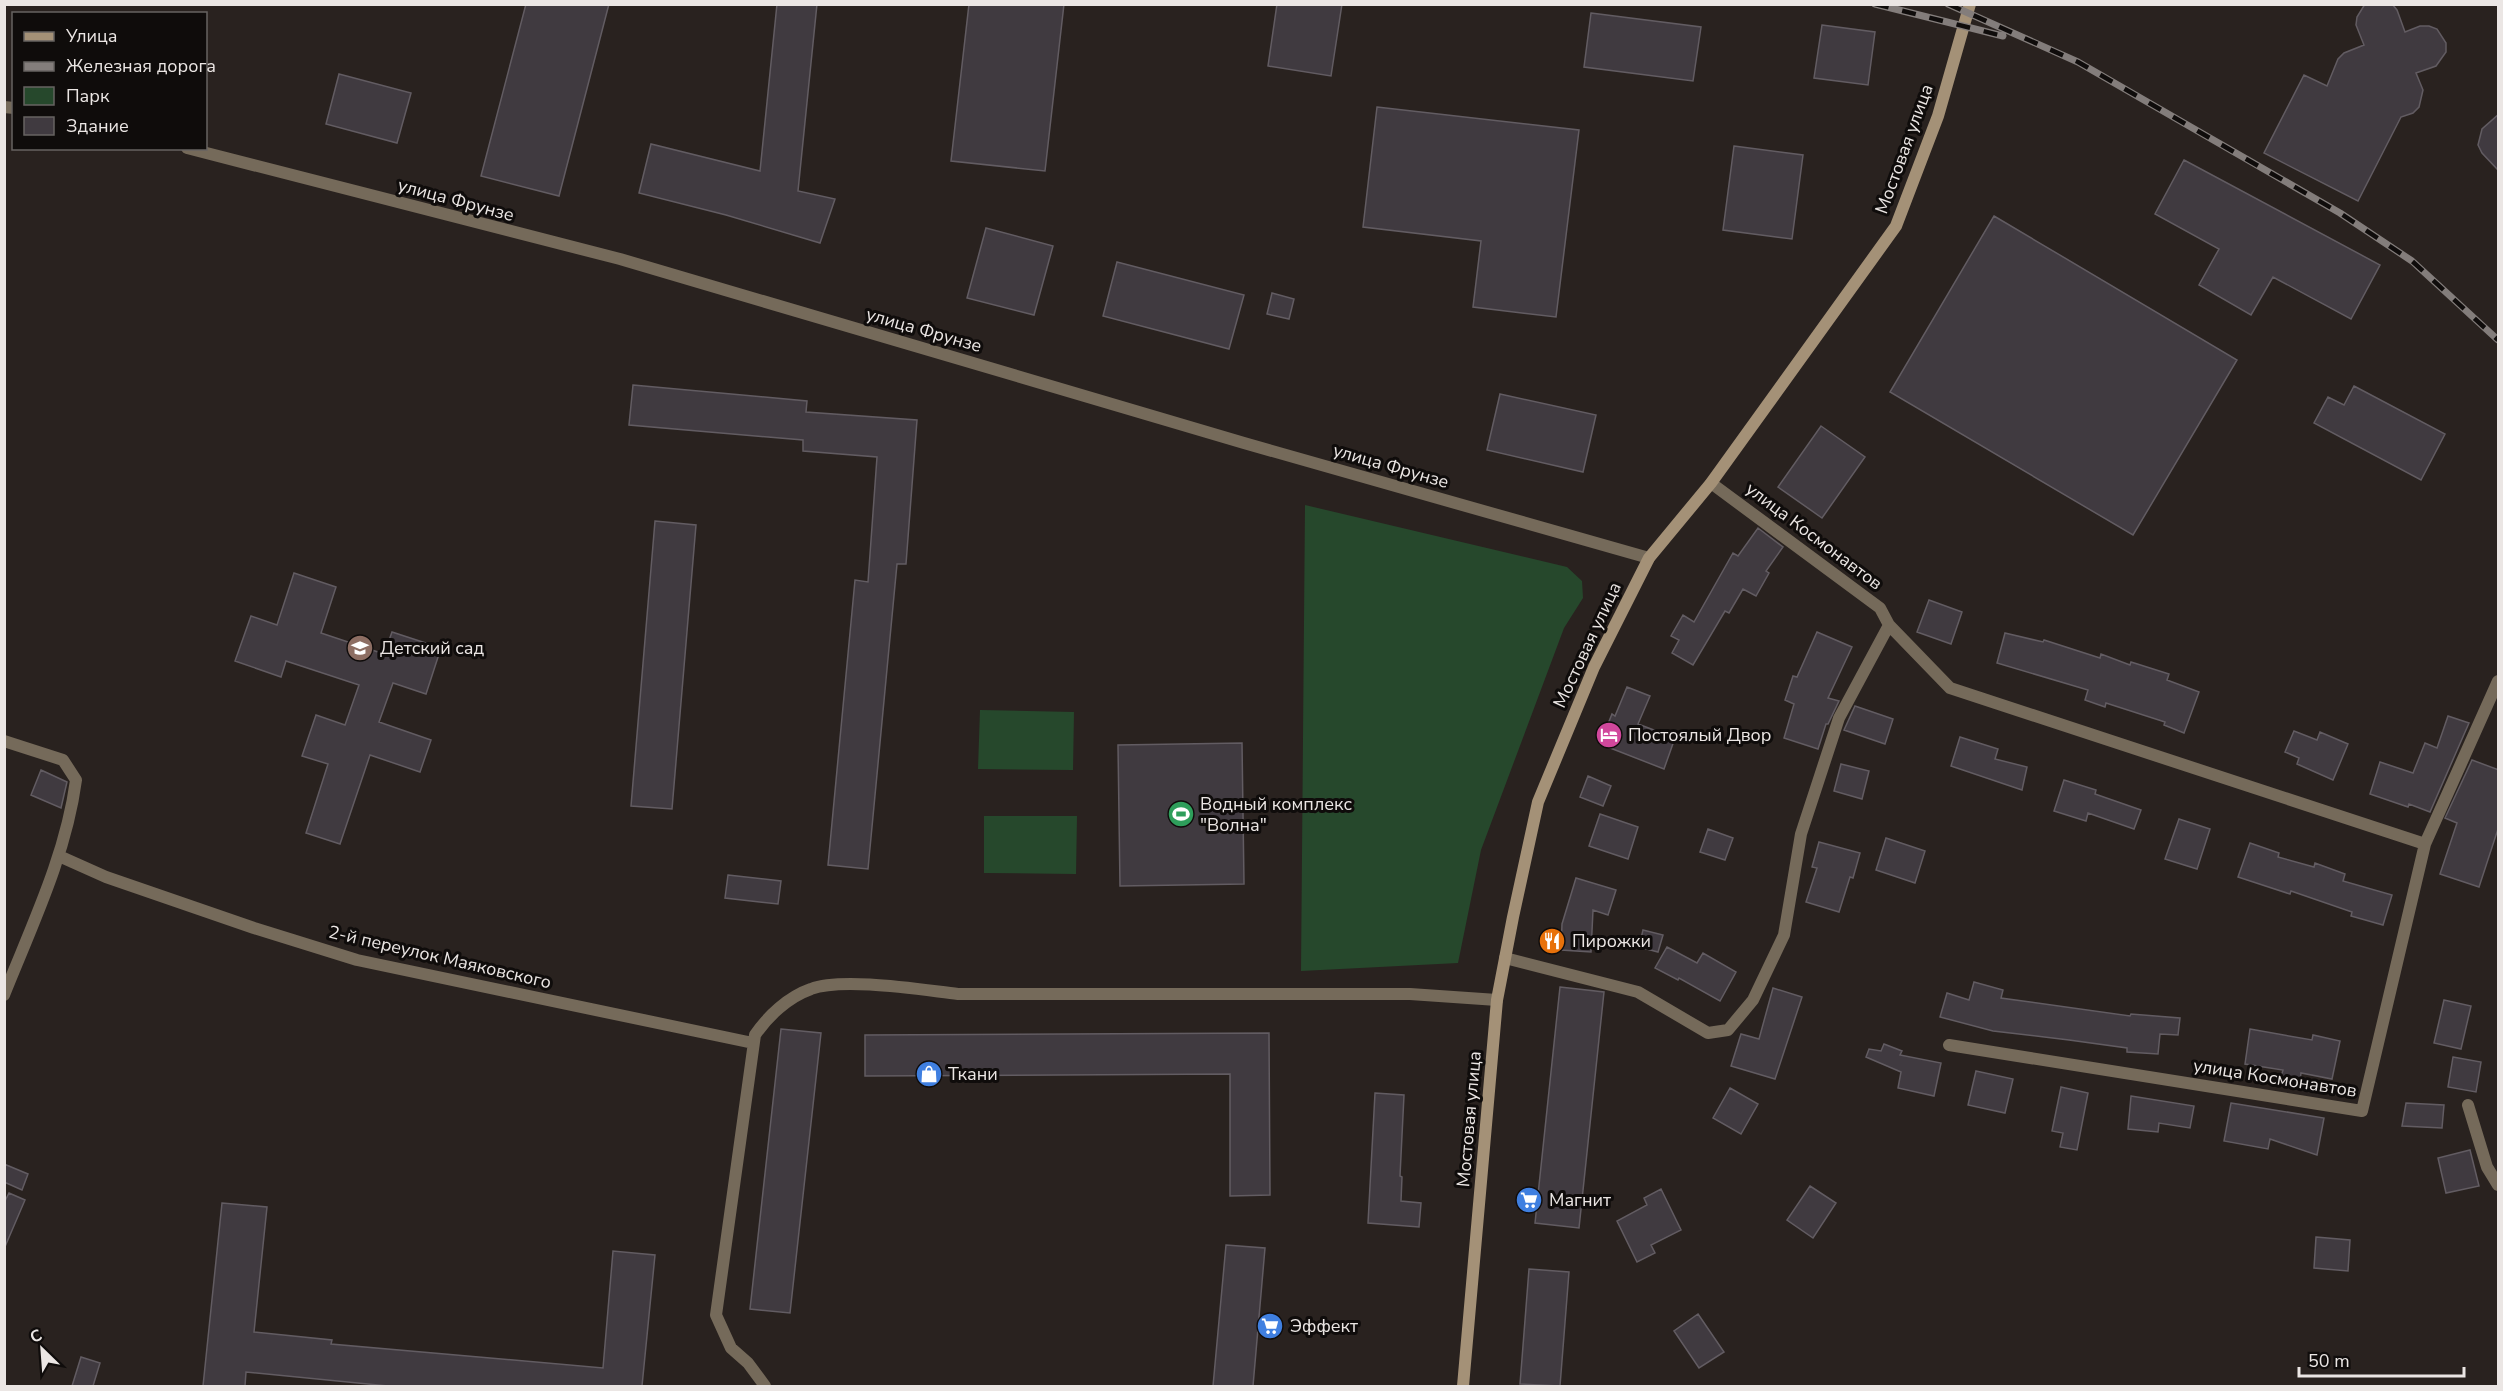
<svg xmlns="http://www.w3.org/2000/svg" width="2503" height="1391" font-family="'Nunito Sans',sans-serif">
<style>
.green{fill:#26482c}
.building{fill:#403a40;stroke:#625c62;stroke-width:1.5}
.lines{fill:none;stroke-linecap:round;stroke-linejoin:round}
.minor{stroke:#756a5a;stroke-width:12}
.tertiary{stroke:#756a5a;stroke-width:12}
.secondary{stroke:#a49177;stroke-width:12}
.rail-casing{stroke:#837d7b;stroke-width:7}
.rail{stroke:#0f0c0b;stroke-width:4.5;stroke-dasharray:14;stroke-linecap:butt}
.labels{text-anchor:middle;stroke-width:6;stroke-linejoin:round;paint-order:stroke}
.street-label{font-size:18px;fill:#ebe6e4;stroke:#0f0c0b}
.poi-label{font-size:18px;fill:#ebe6e4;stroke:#0f0c0b;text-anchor:start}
</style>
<rect width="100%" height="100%" fill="#29221f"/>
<path class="green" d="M1305 505 1567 567 1582 581 1583 598 1564 628 1481 850 1458 963 1301 971Z
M980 710 1074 712 1073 770 978 769Z
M984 816H1077L1076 874 984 873Z"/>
<path class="building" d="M526 4H609L559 196 481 176Z
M777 4H817L798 191 835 199 820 243 726 215 639 193 651 144 760 171Z
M969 4H1064L1045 171 951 161Z
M1277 4H1342L1331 76 1268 66Z
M2365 4H2392L2397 10 2405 32 2420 26H2429L2437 29 2446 43V52L2436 66 2416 73 2423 90 2419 107 2413 113 2401 117 2358 201 2264 153 2304 75 2327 86 2338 59 2344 53 2364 45 2356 25 2357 17Z
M1591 13 1701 27 1693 81 1584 67Z
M1822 25 1875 32 1868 85 1814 78Z
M339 74 411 93 397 143 326 124Z
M1377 107 1579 130 1556 317 1473 307 1481 241 1363 227Z
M2499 114V171L2482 153 2478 145 2482 129Z
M1734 146 1803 155 1792 239 1723 230Z
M2184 160 2380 265 2351 319 2273 277 2251 315 2199 285 2219 249 2155 214Z
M1994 216 2237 360 2133 535 1890 392Z
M986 228 1053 246 1034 315 967 298Z
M1117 262 1244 295 1229 349 1103 316Z
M1272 293 1294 299 1289 319 1267 314Z
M633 385 807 401 806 412 917 420 906 564H897L868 869 828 865 855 580 868 582 877 457 803 451V440L629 425Z
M2354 386 2445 434 2421 480 2314 423 2328 397 2344 405Z
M1500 394 1596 415 1583 472 1487 450Z
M1821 426 1865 457 1822 518 1778 487Z
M655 521 696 525 672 809 631 806Z
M1758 528 1783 547 1766 571 1769 573 1756 596 1743 589 1729 613 1725 611 1693 665 1672 653 1679 640 1671 636 1683 615 1694 622 1733 553 1738 556Z
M294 573 336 587 321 633 384 654 392 632 441 648 426 694 393 683 379 722 431 740 420 772 370 755 340 844 306 833 328 764 302 756 316 715 345 725 359 685 286 661 281 677 235 661 251 616 277 625Z
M1929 600 1962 612 1951 644 1917 632Z
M1817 632 1852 647 1828 698 1839 701 1828 724H1826L1818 749 1784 738 1794 704 1785 700 1793 676 1797 677Z
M2005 633 2043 642 2044 640 2100 658 2101 654 2130 665 2131 662 2169 674 2167 680 2199 692 2184 733 2164 725 2165 722 2106 703 2105 707 2085 700 2088 690 1997 663Z
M1627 687 1650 696 1638 724 1675 738 1664 769 1600 744 1612 714 1615 716Z
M1855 706 1893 719 1885 744 1844 730Z
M2448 716 2469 723 2430 812 2409 804 2408 807 2370 794 2380 762 2413 773 2425 743 2437 748Z
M2294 731 2317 740 2320 732 2348 744 2333 780 2297 764 2299 758 2285 752Z
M1960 737 1998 749 1995 759 2027 767 2022 790 1951 766Z
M1242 743 1244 884 1120 886 1118 745Z
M2472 760 2499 770V826L2479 887 2440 874 2457 823 2445 818Z
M1841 764 1869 771 1862 799 1834 791Z
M41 770 67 782 61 808 31 795Z
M1588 776 1611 786 1603 806 1580 797Z
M2064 780 2096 790 2095 794 2141 810 2134 829 2088 813 2086 821 2054 811Z
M1600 814 1638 827 1628 859 1589 846Z
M2179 819 2210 829 2197 869 2165 859Z
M1708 829 1733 838 1725 860 1700 852Z
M1886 838 1925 851 1915 883 1876 870Z
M1819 842 1860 853 1853 878 1850 877 1839 912 1806 902 1817 868 1812 867Z
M2250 843 2279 853 2278 857 2314 867 2315 863 2345 874 2343 881 2392 895 2383 925 2351 916 2352 912 2291 891 2290 894 2238 877Z
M728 875 781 881 778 904 725 898Z
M1576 878 1616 890 1608 915 1593 910 1591 952 1561 950 1562 924Z
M1643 930 1663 935 1658 952 1639 947Z
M1667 947 1697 963 1703 953 1736 972 1720 1001 1679 978 1678 980 1655 968Z
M1974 982 2003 990 2001 998 2130 1016 2131 1014 2180 1018 2178 1035 2160 1034 2158 1054 2127 1052V1048L2069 1040 1993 1031 1940 1017 1947 993 1969 1000Z
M1560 987 1604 992 1579 1228 1535 1223Z
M1773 988 1802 997 1775 1079 1731 1066 1741 1034 1759 1039Z
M2444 1000 2471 1006 2461 1049 2434 1043Z
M781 1029 821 1033 790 1313 750 1309Z
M2250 1029 2312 1040 2313 1035 2340 1041 2332 1079 2301 1073 2300 1081 2281 1077 2283 1070 2245 1064Z
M1269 1033 1270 1195 1230 1196V1074L865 1076V1035Z
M1884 1044 1902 1051 1900 1055 1941 1063 1934 1096 1898 1088 1901 1072 1866 1057 1869 1049 1881 1051Z
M2453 1057 2481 1062 2476 1092 2448 1087Z
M1976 1071 2013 1079 2005 1113 1968 1105Z
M2061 1087 2088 1093 2077 1150 2060 1147 2063 1133 2052 1131Z
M1730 1088 1758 1104 1741 1134 1713 1118Z
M1375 1093 1404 1095 1400 1176 1402 1177 1401 1201 1421 1203 1419 1227 1368 1223Z
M2131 1096 2194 1106 2190 1128 2159 1123 2158 1132 2128 1129Z
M2231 1103 2324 1118 2317 1155 2270 1139 2268 1149 2224 1141Z
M2406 1103 2444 1105 2442 1128 2402 1126Z
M2470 1150 2479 1186 2446 1193 2438 1158Z
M4 1164 28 1174 22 1190 4 1182Z
M1810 1186 1836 1203 1813 1238 1787 1220Z
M1661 1189 1681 1230 1651 1245 1655 1253 1637 1262 1617 1221 1647 1205 1644 1198Z
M9 1193 25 1200 4 1249V1203Z
M222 1203 267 1207 254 1332 332 1340 331 1344 603 1368 613 1251 655 1255 642 1386H388L246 1372 245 1386H203Z
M2316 1237 2350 1240 2348 1271 2314 1268Z
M1226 1245 1265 1248 1253 1386H1213Z
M1529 1269 1569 1272 1560 1386 1520 1384Z
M1698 1314 1724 1352 1699 1368 1674 1331Z
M81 1357 100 1363 93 1386H72Z"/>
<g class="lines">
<path class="minor" d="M1711 483 1880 608 1889 625 1950 688 2425 844
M4 741 63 760 76 780C66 855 32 925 4 995
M59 856 106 877 254 928 357 960 753 1043
M1505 958 1638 992 1708 1033 1728 1030 1753 1000 1784 935 1801 834 1839 718 1889 625
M1949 1045 2362 1111 2425 844 2498 681
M2468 1105 2487 1167 2498 1185
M765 1386 748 1363 731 1348 716 1315 755 1035C768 1016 788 997 811 989 843 977 922 990 958 994H1410L1497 1000"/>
<path class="tertiary" d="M4 107 14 108
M187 148 620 259 1244 443 1649 558"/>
<path class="secondary" d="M1463 1386 1497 1000 1513 917 1538 802 1594 667 1649 558 1711 483 1896 226 1938 116 1970 4"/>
<defs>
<path id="rail" d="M1875 4 2003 36
M1948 4 2078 62 2340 213 2412 261 2498 340"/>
</defs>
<use href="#rail" class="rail-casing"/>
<use href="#rail" class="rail"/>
</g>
<defs>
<symbol id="school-disc" viewBox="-11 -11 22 22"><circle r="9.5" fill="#8d6e63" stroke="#0f0c0b"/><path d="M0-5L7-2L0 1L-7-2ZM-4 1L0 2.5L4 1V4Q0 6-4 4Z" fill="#fff"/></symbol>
<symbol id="hotel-disc" viewBox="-11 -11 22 22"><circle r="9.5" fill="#d1479c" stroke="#0f0c0b"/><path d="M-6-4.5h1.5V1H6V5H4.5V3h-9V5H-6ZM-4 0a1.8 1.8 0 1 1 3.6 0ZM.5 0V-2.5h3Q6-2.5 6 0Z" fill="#fff"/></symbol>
<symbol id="stadium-disc" viewBox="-11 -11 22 22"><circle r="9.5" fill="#2e9e5b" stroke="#0f0c0b"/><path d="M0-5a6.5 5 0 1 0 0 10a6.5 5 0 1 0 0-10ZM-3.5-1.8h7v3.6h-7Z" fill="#fff"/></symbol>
<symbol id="restaurant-disc" viewBox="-11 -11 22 22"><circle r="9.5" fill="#e8710a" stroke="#0f0c0b"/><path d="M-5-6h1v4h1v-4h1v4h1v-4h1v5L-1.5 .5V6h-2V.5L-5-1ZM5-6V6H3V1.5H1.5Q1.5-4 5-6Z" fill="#fff"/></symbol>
<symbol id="shop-disc" viewBox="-11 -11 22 22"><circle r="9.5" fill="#3f7fe0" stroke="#0f0c0b"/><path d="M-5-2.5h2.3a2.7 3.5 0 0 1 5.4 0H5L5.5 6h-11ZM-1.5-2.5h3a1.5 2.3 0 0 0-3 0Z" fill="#fff"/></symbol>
<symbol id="supermarket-disc" viewBox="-11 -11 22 22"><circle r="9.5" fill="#3f7fe0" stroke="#0f0c0b"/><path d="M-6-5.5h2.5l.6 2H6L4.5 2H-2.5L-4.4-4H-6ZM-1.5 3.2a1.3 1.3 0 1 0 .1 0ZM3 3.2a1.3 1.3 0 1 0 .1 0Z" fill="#fff"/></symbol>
</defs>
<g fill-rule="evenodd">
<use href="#school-disc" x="345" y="633" width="30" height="30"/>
<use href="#hotel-disc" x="1594" y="720" width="30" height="30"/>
<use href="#stadium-disc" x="1166" y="799" width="30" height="30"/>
<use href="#restaurant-disc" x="1537" y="926" width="30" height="30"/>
<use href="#shop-disc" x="914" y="1059" width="30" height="30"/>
<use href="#supermarket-disc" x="1514" y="1185" width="30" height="30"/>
<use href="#supermarket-disc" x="1255" y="1311" width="30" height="30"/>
</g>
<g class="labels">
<g class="street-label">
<text transform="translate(1904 149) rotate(-70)" y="6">Мостовая улица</text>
<text transform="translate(456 200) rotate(15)" y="6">улица Фрунзе</text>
<text transform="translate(924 330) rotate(16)" y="6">улица Фрунзе</text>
<text transform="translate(1391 466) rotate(16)" y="6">улица Фрунзе</text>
<text transform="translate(1814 536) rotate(37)" y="6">улица Космонавтов</text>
<text transform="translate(1587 645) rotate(-65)" y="6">Мостовая улица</text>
<text transform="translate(440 957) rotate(13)" y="6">2-й переулок Маяковского</text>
<text transform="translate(2275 1078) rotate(9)" y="6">улица Космонавтов</text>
<text transform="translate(1469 1119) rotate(-85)" y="6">Мостовая улица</text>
</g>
<g class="poi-label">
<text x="380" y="654">Детский сад</text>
<text x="1628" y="741">Постоялый Двор</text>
<text x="1200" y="810">Водный комплекс<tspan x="1200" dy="21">"Волна"</tspan></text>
<text x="1572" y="947">Пирожки</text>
<text x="948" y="1080">Ткани</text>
<text x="1549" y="1206">Магнит</text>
<text x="1290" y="1332">Эффект</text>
</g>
</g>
<rect width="2503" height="1391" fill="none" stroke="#ebe6e4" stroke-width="12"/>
<rect x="12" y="12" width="195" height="138" fill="#0f0c0b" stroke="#676362" stroke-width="1.5"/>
<rect x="24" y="32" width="30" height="9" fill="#a49177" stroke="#676362" stroke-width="1.5"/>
<text x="66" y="42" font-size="18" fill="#ebe6e4">Улица</text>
<rect x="24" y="62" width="30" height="9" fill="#837d7b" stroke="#676362" stroke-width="1.5"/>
<text x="66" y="72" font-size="18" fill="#ebe6e4">Железная дорога</text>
<rect x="24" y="87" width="30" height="18" fill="#26482c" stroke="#676362" stroke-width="1.5"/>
<text x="66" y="102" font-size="18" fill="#ebe6e4">Парк</text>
<rect x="24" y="117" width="30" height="18" fill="#403a40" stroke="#676362" stroke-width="1.5"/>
<text x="66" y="132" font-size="18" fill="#ebe6e4">Здание</text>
<g transform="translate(42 1349) rotate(335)" stroke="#0f0c0b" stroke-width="4.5" paint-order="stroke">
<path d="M0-4.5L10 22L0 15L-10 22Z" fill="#ebe6e4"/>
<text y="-9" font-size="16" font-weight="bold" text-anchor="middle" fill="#ebe6e4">С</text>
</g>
<path d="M2299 1367v9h165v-9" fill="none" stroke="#ebe6e4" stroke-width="3"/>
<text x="2308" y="1367" font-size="18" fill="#ebe6e4" stroke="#0f0c0b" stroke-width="4.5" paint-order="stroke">50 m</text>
</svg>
